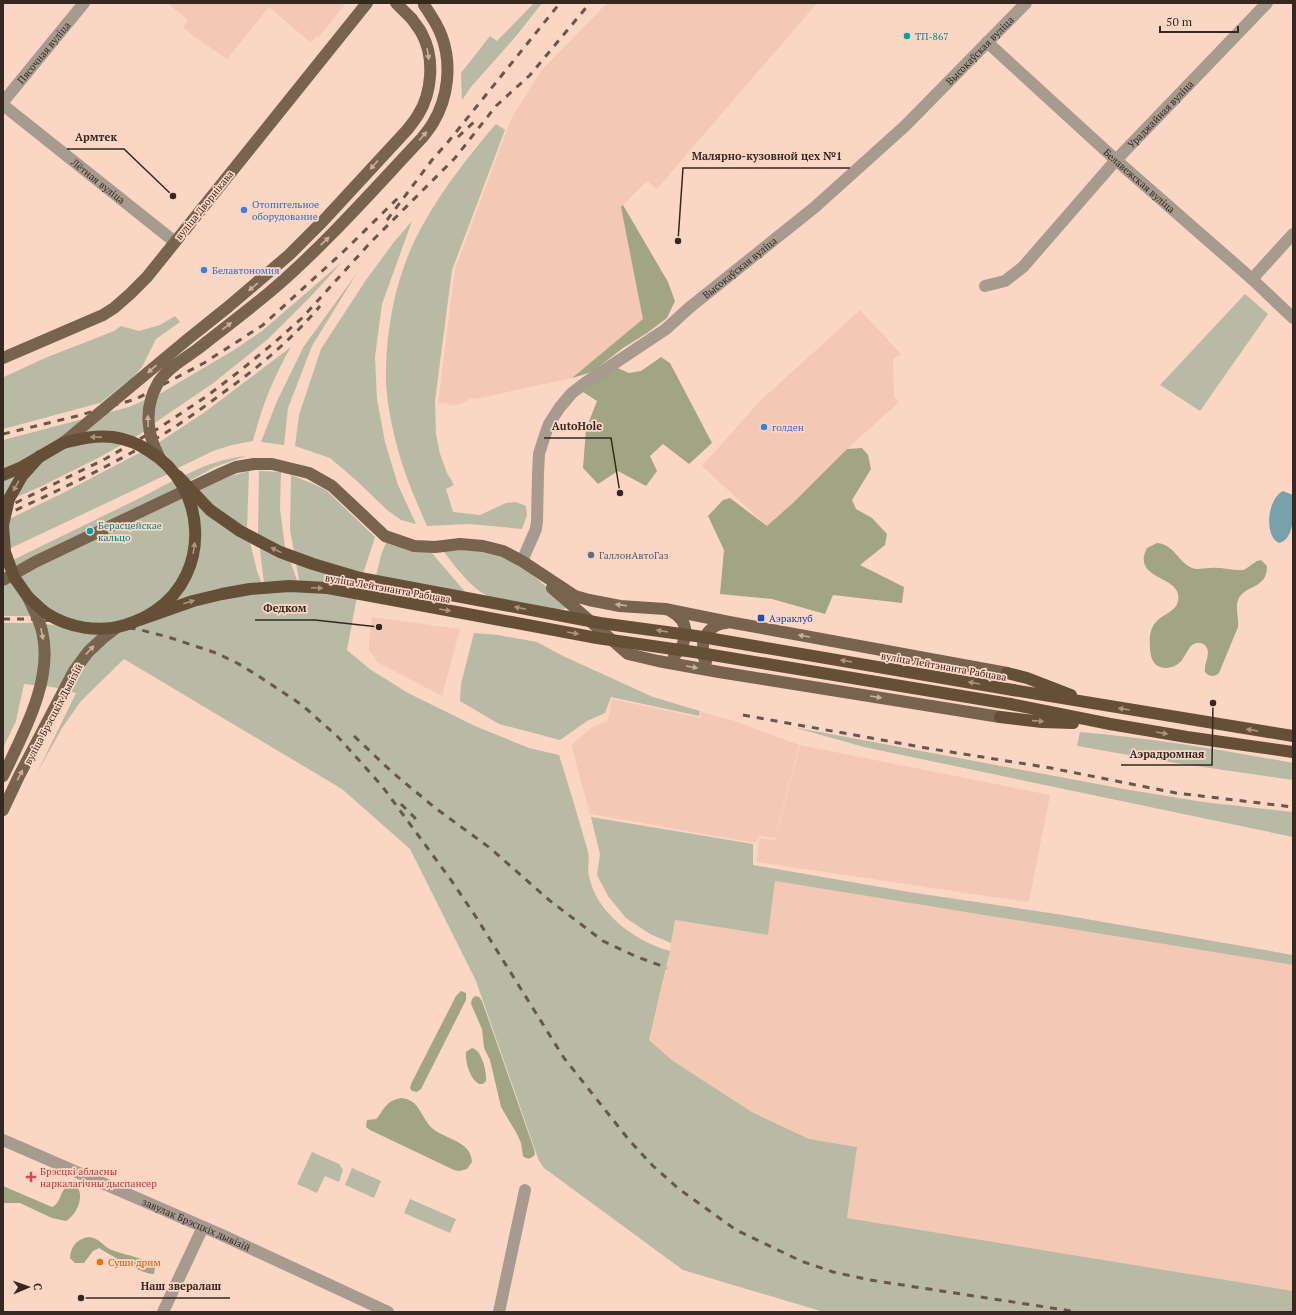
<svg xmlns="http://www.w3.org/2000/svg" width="1296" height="1315" font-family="'PT Serif',serif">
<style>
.built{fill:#f3c8b4}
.green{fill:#b8baa3}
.forest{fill:#a1a583}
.water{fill:#79a1ac}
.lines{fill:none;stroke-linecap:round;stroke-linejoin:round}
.minor{stroke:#a79b90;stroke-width:12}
.major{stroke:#78634f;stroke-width:12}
.highway{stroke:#664f38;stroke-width:12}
.rail{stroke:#69564c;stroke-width:3;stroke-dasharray:7 7;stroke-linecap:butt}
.major-bridge{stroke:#78634f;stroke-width:12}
.highway-bridge{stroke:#664f38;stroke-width:12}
.oneway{fill:#cdae9c}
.oneway2{fill:#b0927e}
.culture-dot{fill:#0f9aa8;stroke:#fbd6c5;stroke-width:1.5}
.shop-dot{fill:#3f7fe0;stroke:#fbd6c5;stroke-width:1.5}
.service-dot{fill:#5c6f8a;stroke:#fbd6c5;stroke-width:1.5}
.transit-dot{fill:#1a4fb4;stroke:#fbd6c5;stroke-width:1.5}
.health-dot{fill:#e0444e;stroke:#fbd6c5;stroke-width:1.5}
.food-dot{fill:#e8710a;stroke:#fbd6c5;stroke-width:1.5}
.labels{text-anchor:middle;stroke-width:3.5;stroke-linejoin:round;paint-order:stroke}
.culture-label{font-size:10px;fill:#0d838f;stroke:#fbd6c5;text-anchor:start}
.street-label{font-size:10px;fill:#352821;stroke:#fbd6c5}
.shop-label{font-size:10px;fill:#366cbe;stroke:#fbd6c5;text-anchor:start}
.service-label{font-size:10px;fill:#4e5e75;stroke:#fbd6c5;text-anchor:start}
.transit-label{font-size:10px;fill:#164399;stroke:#fbd6c5;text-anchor:start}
.health-label{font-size:10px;fill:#be3a42;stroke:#fbd6c5;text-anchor:start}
.food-label{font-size:10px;fill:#c56008;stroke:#fbd6c5;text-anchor:start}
.leader{fill:none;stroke:#352821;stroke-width:1.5}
.callout-dot{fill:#352821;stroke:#fbd6c5;stroke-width:1.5}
.callout-label{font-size:11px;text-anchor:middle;font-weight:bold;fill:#352821;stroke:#fbd6c5;stroke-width:3.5;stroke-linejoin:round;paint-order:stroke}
</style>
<rect width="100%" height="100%" fill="#fbd6c5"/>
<path class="built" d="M167 3H346L320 36 316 37 311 43 269 7 227 59 195 37 183 27 188 20Z
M607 3H817L657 189 647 181 621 207 644 319 572 378 475 399 472 398 458 405 438 403 455 269 512 117 541 71Z
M860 310 901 354 893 359 894 397 899 402 847 449 793 504 767 526 702 466 759 402Z
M372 617 460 629 442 696 377 662 369 650V641Z
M612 699 700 718 702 712 735 721 799 745 775 838 758 836 756 843 590 814 574 756 572 744 591 728 608 720Z
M800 745 1050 795 1029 902 757 862 759 838 775 840Z
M775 881 1293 965V1291L847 1218 857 1147 809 1139 751 1111 673 1061 649 1040 667 968 675 920 768 935Z"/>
<path class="green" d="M534 3H542L517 35 471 87 462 100 461 73 490 36 497 41Z
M496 124 505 130 452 270 435 401 436 434 440 454 447 473 454 485 446 489 453 512 480 515 506 503 516 502 526 506 527 515 522 529 469 524 427 526C416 501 405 476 398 450 391 424 385 395 386 369 387 318 399 265 425 221 445 186 470 154 496 124Z
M412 221 382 304 375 357 377 399 385 442 398 485 416 524 401 520 387 510 357 481 330 458 295 446 299 415 321 349 366 280 394 242Z
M342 262 314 293 268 339 212 384 156 422 142 433 100 457 42 486 3 503V440L129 407 161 393 234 350 262 331Z
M357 273 312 346 288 408 284 445 261 442 277 401 304 346Z
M1245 294 1268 314 1200 411 1160 385Z
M175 316 180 322 156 339 142 367 133 377 100 403 3 429V378L6 376 45 358 114 331 121 326 139 331 160 325Z
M291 347C273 378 262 406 253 441L232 445 213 451 178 468 166 455 158 443 205 412Z
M143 451 170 473 9 549 3 522 63 493Z
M246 456 215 467 180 486 3 572V563L13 560C56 539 99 518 142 497 173 481 210 459 246 456Z
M249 471 247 530 257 571 265 592 258 533 259 471 281 472 280 509 285 547 301 591 290 530 291 475 316 485 327 491 375 537 359 586 347 650 371 670 384 678 408 693 475 726 529 748 559 755C569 787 579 819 588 852 590 859 587 868 589 876 596 913 636 942 670 951L649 1040 673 1061 752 1112 809 1139 857 1147 847 1218 1293 1291V1312H824L683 1270 544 1168 539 1161 476 981 410 849 342 789 124 659 81 701 62 728 37 773 76 693 53 687 24 684 16 721 3 748V623H34L85 628 131 627 33 616H3V587L20 576 225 478Z
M386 543 410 551 431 552 466 593 376 576 381 555Z
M460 550C474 551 489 551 503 557 527 566 546 588 565 604V609L558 610 490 597C471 589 456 567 443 551Z
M474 633 498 635 537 642 563 656 653 697 700 711 699 716 611 697 605 713 587 721 560 740 499 724 460 701 461 684Z
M793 727 1124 789 1203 802 1293 812V837L864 747Z
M1080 732C1152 738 1222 750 1293 763V780L1169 762 1077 746Z
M591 817 753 844V865L909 892 1063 915 1293 955V965L775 881 768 935 675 920 671 943 650 934 626 918 608 896 597 875 600 854Z
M312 1152 339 1164 343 1170 339 1182 325 1176 317 1193 297 1184Z
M352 1168 381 1181 374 1198 345 1185Z
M410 1199 456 1219 450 1233 404 1213Z"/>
<path class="forest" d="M623 205 668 282 675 301 667 318 647 333 623 348 592 372 572 378 643 319 621 207Z
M661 357 670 363 712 443 689 464 663 444 650 456 657 471 646 486 618 471 598 484 583 468 586 429 597 401 583 392 615 367 629 373 641 371Z
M862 448 868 455 871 469 852 500 856 509 872 518 887 534 885 545 860 565 904 587 902 603 833 595 825 614 772 599 720 594 724 550 708 516 723 500 730 498 767 526 793 503 847 449Z
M1157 543C1175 545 1177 561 1192 568 1197 570 1204 568 1210 568 1222 567 1233 571 1244 570L1257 561 1261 560 1267 566C1267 590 1245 584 1238 600 1235 608 1239 618 1238 627L1219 673C1215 677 1209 677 1205 672 1204 665 1208 659 1208 652 1207 642 1196 640 1190 647 1187 651 1185 656 1182 660 1176 668 1163 671 1155 664 1151 659 1150 652 1150 647 1147 611 1174 619 1178 601 1184 575 1130 581 1147 548Z
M461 991 466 993V1000L421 1089 417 1092 412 1091 410 1088 411 1084 456 996Z
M475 996 479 997 482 1001 534 1149 535 1154C532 1159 527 1160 523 1156L521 1143 517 1134 501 1107 490 1060 484 1048 482 1029 471 1004 472 999Z
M472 1048C482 1050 487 1072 486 1081L483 1084H479C470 1079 465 1062 466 1052Z
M401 1098C420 1099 421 1119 433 1129 447 1140 471 1141 472 1162L467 1169 459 1171 454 1170 370 1130 366 1127 367 1120 376 1119 378 1117C385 1107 388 1100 401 1098Z
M71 1183 78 1188C84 1199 76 1215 66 1221L52 1218 20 1203H3V1186L52 1207C62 1203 59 1189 71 1183Z
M88 1237C101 1238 102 1246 112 1250 124 1255 149 1258 155 1268L154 1274C143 1275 109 1254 99 1248L93 1251 84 1263H75L70 1258C71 1246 76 1240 88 1237Z"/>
<path class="water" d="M1283 491 1293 495C1293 509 1296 539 1279 543 1263 535 1268 498 1283 491Z"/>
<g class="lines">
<g class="minor">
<path id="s1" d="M987 42 1116 160 1252 279 1293 318"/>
<path id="s2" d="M3 102 84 3"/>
<path id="s3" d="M3 105 175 242"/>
<path d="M1252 279 1293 234"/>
<path id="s4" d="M985 286 1005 281 1023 267 1116 160 1267 3"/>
<path id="s5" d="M522 561 536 529 537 521 538 474 539 454 544 438 549 424 560 407 572 393 585 383 666 329 689 308 815 207 905 126 1026 3"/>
<path id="s6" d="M3 1140 222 1235 388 1312"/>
<path d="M163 1312 203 1227"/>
<path d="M499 1312 525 1190"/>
</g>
<path class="major" d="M396 3 412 19
M3 358 103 315 114 308 130 294 147 277 367 3
M3 580 35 562 222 473 236 467 254 464H272L309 473 332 486 385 536 414 546 435 547 460 544 483 546 503 551 522 561 575 596 589 600 620 606 665 609 729 622 1007 673
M552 588 628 654 658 661 719 672 1000 717
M672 612C691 622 688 643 674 656
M706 662C703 658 703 654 703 649 702 635 712 624 726 623
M3 810 19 776 74 671 88 652 103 638 116 628"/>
<path class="highway" d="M3 475 22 467 63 443
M14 577 28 597
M1007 673 1027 678 1071 695
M1013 690 1293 736
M1010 704 1110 724 1187 737 1293 752
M1000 717 1042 722 1073 723"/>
<path class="rail" d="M458 137 476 120
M387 220 432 160 448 142 560 3
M3 434 77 416 136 399 204 363 263 325 344 251 398 198
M3 509 105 459 159 428 207 396 241 370 275 342 302 318 370 243 455 158 496 106 530 75 590 3
M3 516C57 491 111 466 162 435 183 422 204 407 224 392 259 367 292 339 320 306
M3 619H33L137 629 168 637 216 653 237 663 257 675 302 705 339 738 382 786 451 880 476 917 564 1058 629 1140 653 1166 679 1189 736 1230 801 1261 833 1272 870 1280 1078 1312
M743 715 932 749 1051 768 1176 793 1293 807
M354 736 392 772 434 807 490 848 549 900 603 941 635 956 667 968
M401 804 418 821"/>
<path class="major-bridge" d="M63 443 188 339 228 307 289 255 323 221 407 130C411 125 415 120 418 115 432 93 435 58 422 34 420 29 415 24 412 19
M160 458C146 434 144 407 158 383 167 368 186 358 199 348 223 329 247 311 271 291 325 245 373 190 422 138 426 133 430 128 433 123 448 98 452 65 442 37 438 25 431 15 424 5
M3 776C23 734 54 679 42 631 39 619 33 608 28 597"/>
<path class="highway-bridge" d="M178 476 210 510 240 531 280 552 313 564 360 578 600 623 696 636 1013 690
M14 577 5 552 3 525 9 499 22 476 40 456
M28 597C34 602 40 609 46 613 69 628 99 633 125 625 135 622 145 618 155 611 212 573 207 486 149 451 139 444 126 439 113 437 95 435 79 439 63 443
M139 620 193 601 222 594 250 589 289 586 328 588 597 638 694 652 1010 704"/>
</g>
<defs><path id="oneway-solid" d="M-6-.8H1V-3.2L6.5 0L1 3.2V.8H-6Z"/></defs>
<g class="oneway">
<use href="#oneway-solid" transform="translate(428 54) rotate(81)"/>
<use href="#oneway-solid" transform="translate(423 136) rotate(-50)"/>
<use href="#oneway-solid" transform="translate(374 165) rotate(132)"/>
<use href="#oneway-solid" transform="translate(325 241) rotate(-44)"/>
<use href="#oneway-solid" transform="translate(253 287) rotate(140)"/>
<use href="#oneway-solid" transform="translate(227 326) rotate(-37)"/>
<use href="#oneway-solid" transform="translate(152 369) rotate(140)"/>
<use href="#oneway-solid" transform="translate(148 421) rotate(-92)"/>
<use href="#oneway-solid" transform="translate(621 605) rotate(-173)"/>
<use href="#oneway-solid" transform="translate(42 634) rotate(79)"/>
<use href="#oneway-solid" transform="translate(804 636) rotate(-170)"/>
<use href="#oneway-solid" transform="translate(90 650) rotate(-47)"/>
<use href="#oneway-solid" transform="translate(692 667) rotate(10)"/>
<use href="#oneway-solid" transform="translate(876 697) rotate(9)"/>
<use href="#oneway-solid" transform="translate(20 775) rotate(-63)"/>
</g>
<g class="oneway2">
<use href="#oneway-solid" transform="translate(96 437) rotate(-179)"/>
<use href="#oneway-solid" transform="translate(16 486) rotate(118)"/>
<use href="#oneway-solid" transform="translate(194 548) rotate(-81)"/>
<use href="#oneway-solid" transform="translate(276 550) rotate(-154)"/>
<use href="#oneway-solid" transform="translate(317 588) rotate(3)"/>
<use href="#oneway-solid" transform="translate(189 602) rotate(-18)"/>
<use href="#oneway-solid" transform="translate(520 608) rotate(-169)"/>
<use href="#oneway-solid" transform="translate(445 610) rotate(10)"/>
<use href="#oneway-solid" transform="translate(662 631) rotate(-172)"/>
<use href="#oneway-solid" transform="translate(573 633) rotate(10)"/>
<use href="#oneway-solid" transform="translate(846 661) rotate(-170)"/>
<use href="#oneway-solid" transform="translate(974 683) rotate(-170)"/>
<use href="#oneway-solid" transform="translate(1124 709) rotate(-171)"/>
<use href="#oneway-solid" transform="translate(1038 721) rotate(4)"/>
<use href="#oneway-solid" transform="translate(1252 730) rotate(-171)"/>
<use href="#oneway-solid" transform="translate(1162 733) rotate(10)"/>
</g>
<g class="culture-dot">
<circle cx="907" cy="36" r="4"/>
<circle cx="90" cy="531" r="4"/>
</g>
<g class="shop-dot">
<circle cx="244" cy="210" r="4"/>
<circle cx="204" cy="270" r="4"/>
<circle cx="764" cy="427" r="4"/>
</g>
<circle class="service-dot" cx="591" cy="555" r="4"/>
<rect class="transit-dot" x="757" y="614" width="8" height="8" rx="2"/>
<path class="health-dot" d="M29 1171h4v4h4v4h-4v4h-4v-4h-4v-4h4z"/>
<circle class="food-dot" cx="100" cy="1262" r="4"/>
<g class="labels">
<g class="culture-label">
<text x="915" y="40">ТП-867</text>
<text x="98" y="529">Берасцейскае<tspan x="98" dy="12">кальцо</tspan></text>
</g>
<g class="street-label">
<text dy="4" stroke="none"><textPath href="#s5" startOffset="714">Высокаўская вуліца</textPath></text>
<text dy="4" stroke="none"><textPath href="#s2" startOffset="64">Пясочная вуліца</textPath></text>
<text dy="4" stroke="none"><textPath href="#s4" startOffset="249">Ураджайная вуліца</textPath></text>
<text dy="4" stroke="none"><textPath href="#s1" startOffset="206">Белавежская вуліца</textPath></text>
<text dy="4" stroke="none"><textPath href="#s3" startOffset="122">Лётная вуліца</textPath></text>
<text transform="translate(204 205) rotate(-51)" y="4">вуліца Дворнікава</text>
<text dy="4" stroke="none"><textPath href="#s5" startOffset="390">Высокаўская вуліца</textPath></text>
<text transform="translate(388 588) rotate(10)" y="4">вуліца Лейтэнанта Рабцава</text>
<text transform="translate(944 666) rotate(10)" y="4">вуліца Лейтэнанта Рабцава</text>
<text transform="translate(53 714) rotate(-62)" y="4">вуліца Брэсцкіх Дывізій</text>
<text dy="4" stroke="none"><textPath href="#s6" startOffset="211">завулак Брэсцкіх дывізій</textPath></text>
</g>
<g class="shop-label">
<text x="252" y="208">Отопительное<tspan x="252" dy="12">оборудование</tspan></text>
<text x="212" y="274">Белавтономия</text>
<text x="772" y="431">голден</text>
</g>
<g class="service-label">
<text x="599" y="559">ГаллонАвтоГаз</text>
</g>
<g class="transit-label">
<text x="769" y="622">Аэраклуб</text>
</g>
<g class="health-label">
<text x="40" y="1175">Брэсцкі абласны<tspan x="40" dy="12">наркалагічны дыспансер</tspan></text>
</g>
<g class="food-label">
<text x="108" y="1266">Суши дрим</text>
</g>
</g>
<path class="leader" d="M173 196L124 149H67M678 241L683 168H850M620 493L611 438H544M379 627L315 620H255M1213 703L1212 765H1121M81 1298L133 1298H230"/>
<g class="callout-dot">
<circle cx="173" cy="196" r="4"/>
<circle cx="678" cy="241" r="4"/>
<circle cx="620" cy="493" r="4"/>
<circle cx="379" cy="627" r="4"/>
<circle cx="1213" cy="703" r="4"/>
<circle cx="81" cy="1298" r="4"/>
</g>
<g class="callout-label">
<text x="96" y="141">Армтек</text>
<text x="767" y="160">Малярно-кузовной цех №1</text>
<text x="577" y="430">AutoHole</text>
<text x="285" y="612">Федком</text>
<text x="1167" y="758">Аэрадромная</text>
<text x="181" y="1290">Наш звералаш</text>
</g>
<rect width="1296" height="1315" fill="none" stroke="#352821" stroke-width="8"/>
<g transform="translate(28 1287) rotate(88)" stroke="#fbd6c5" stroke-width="3" paint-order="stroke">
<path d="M0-3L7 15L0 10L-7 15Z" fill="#352821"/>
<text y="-6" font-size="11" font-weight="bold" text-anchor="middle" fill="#352821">С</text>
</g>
<path d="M1160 26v6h78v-6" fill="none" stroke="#352821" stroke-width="2"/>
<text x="1166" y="26" font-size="12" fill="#352821" stroke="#fbd6c5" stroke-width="3" paint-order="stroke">50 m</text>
</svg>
